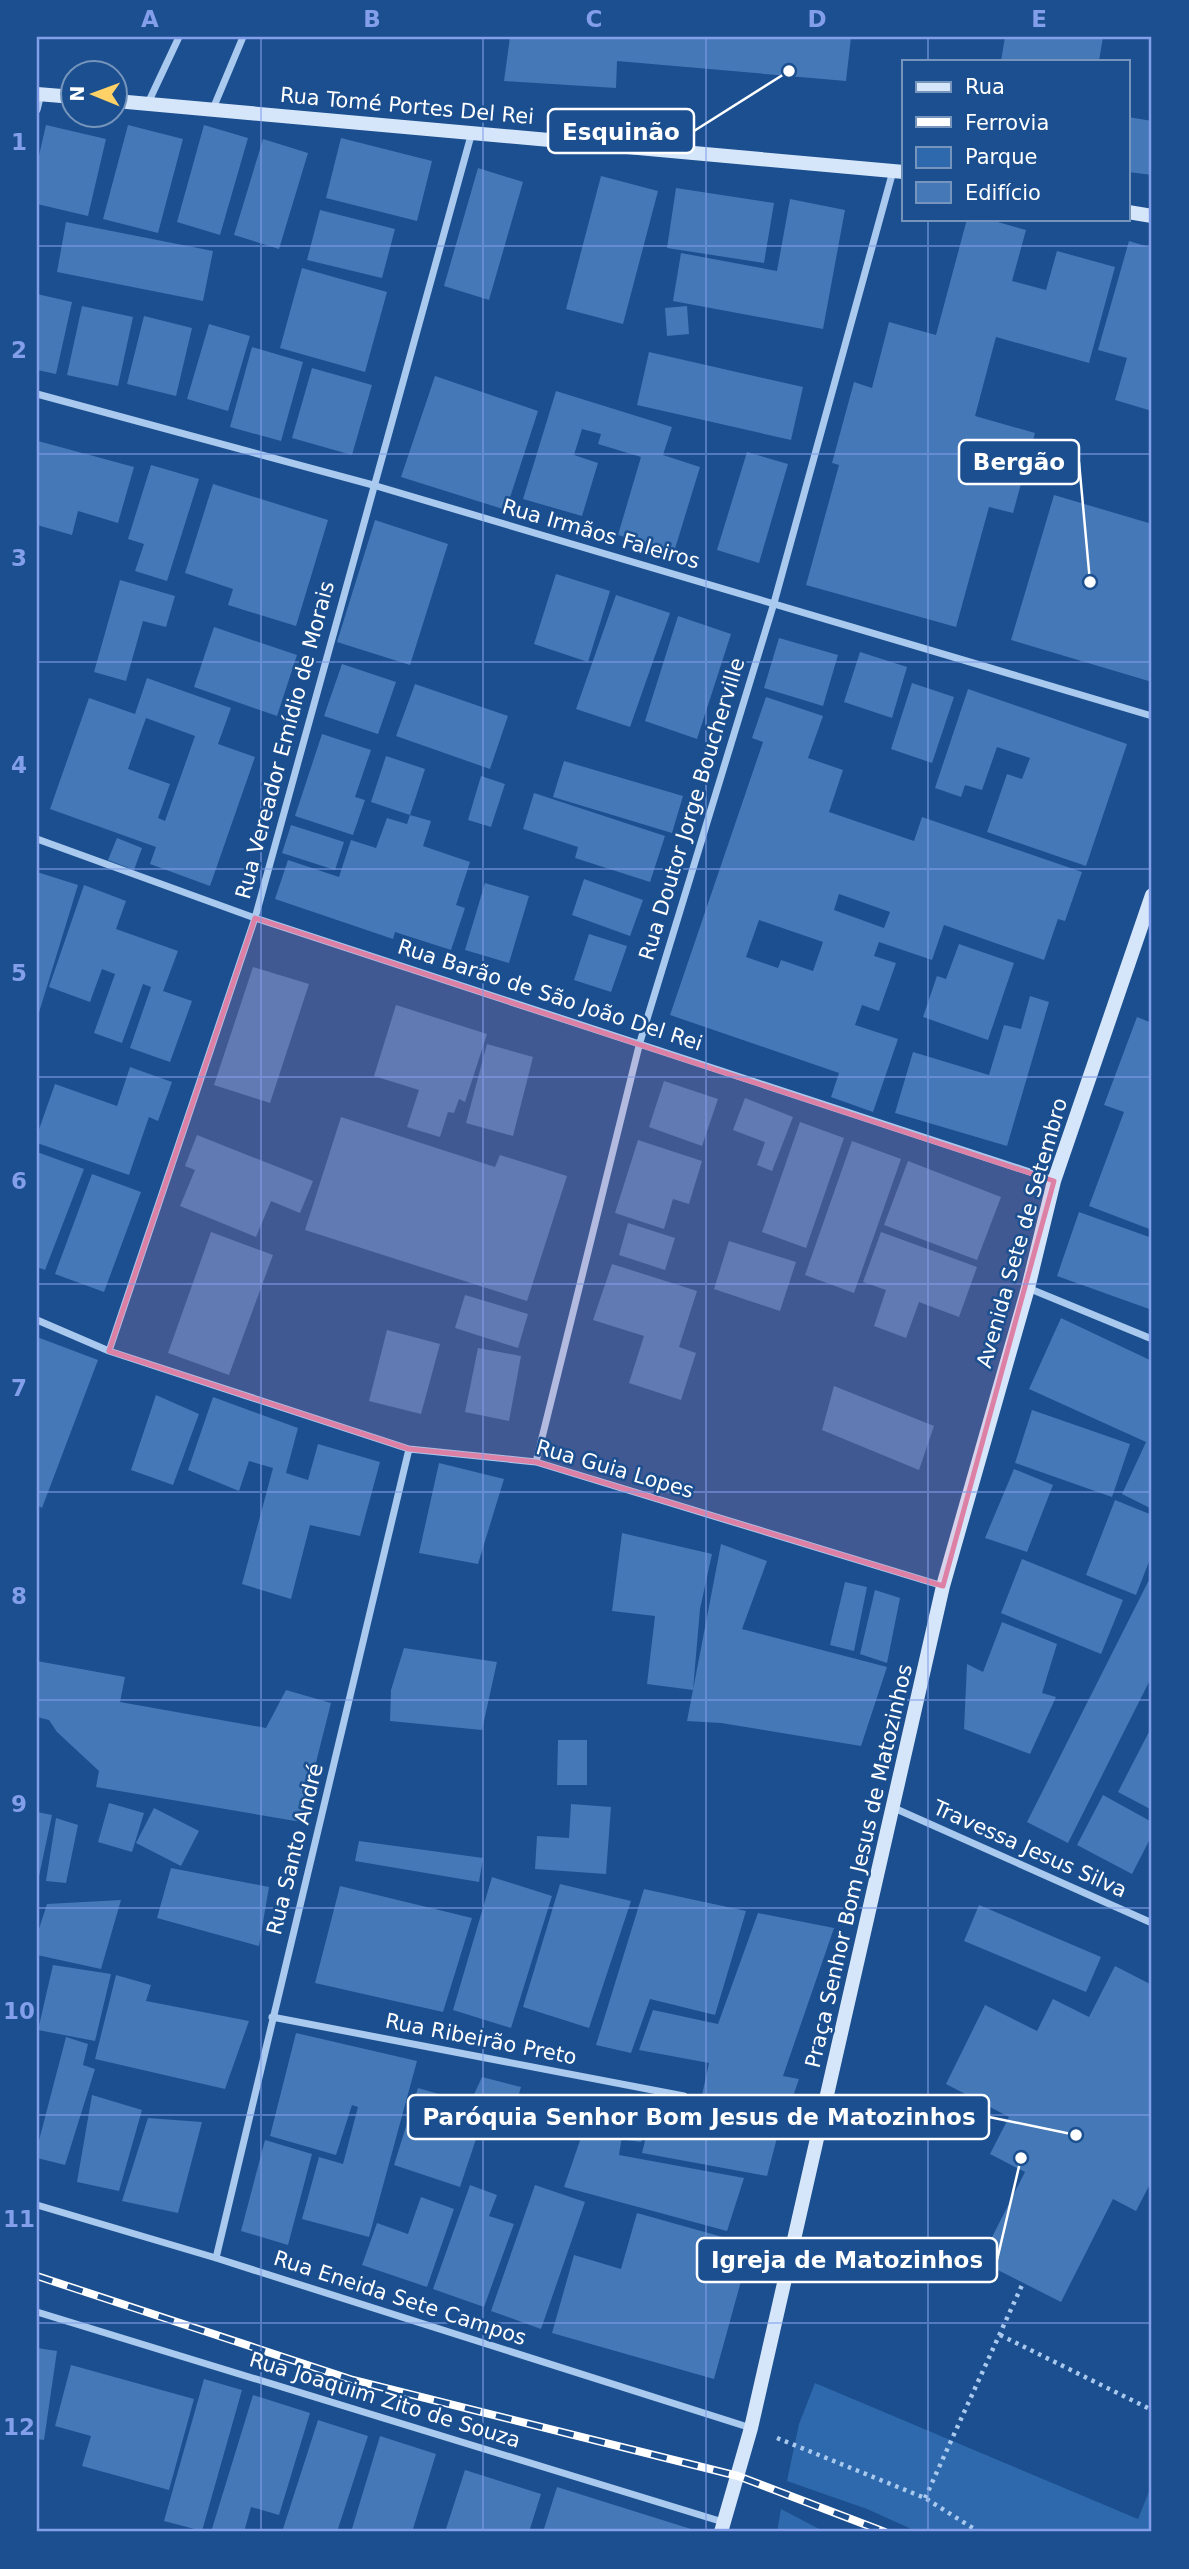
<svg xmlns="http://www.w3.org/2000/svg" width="1189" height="2569" font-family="'DejaVu Sans',sans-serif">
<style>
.green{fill:#2e69ad}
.building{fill:#4478b7;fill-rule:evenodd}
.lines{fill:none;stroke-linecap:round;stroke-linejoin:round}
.path{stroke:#a9c9ee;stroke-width:4.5;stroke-dasharray:3.5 5;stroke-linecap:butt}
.minor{stroke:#a9c9ee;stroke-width:7}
.secondary{stroke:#d6e6fa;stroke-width:14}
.rail-casing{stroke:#fff;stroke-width:8}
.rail{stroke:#1b4f8f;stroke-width:5;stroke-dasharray:16;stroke-linecap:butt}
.marked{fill:#dd80a5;fill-opacity:0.2;stroke:#dd80a5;stroke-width:5;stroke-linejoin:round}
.grid{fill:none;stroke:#839eea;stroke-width:2;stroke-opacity:0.55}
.labels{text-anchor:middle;stroke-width:5;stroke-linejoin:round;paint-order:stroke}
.street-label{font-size:21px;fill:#fff;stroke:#1b4f8f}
.leader{fill:none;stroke:#fff;stroke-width:2.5}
.callout-dot{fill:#fff;stroke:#1b4f8f;stroke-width:2.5}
.callout{fill:#1b4f8f;stroke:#fff;stroke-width:2.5}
.callout-label{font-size:23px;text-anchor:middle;font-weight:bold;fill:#fff}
.neatline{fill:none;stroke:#839eea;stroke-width:2.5}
.grid-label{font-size:23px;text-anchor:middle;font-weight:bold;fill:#839eea}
</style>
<rect width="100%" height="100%" fill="#1b4f8f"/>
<path class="green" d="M815 2383 1138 2519 1152 2484V2532H918L867 2509 787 2481 799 2424Z
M781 2509 825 2532H777Z"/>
<path class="building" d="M510 37H851L846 81 617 61 616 88 504 81Z
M1005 37H1103L1099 61H1001Z
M1128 117 1152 121V175L1128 172Z
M46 125 106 139 88 216 37 204V164Z
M128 125 183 139 158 233 103 219Z
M204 125 248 138 220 235 177 222Z
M341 138 432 161 417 221 326 198Z
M263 139 308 153 279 249 234 235Z
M478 168 523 182 489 300 444 286Z
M601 176 658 191 623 324 566 309Z
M676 188 774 203 764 263 667 248Z
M790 199 845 210 823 329 673 301 681 253 777 271Z
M320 210 395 229 382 278 307 260Z
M967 219H987L1026 230 1012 281 1046 290 1057 251 1115 267 1089 363 996 337 975 416 1035 433 1013 513 989 507 956 627 806 585 839 465 832 463 854 382 872 388 889 322 936 335Z
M66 222 213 251 203 301 57 272Z
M1129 241 1152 248V411L1115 400 1127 358 1098 350Z
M302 268 387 292 365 372 280 348Z
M37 294 72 302 56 374 37 370Z
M82 306 133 317 118 386 67 375Z
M687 306 689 334 667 336 665 308Z
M144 316 192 328 176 396 127 384Z
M209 324 250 336 228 411 187 399Z
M252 347 303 362 281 441 230 427Z
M649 352 803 387 791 440 637 405Z
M312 368 372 385 352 455 292 438Z
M435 376 538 411 506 510 401 477Z
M556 391 672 427 663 455 700 467 674 552 618 535 641 457 598 444 601 434 582 429 574 455 598 463 582 516 523 499Z
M38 441 134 467 118 523 78 511 72 535 37 525Z
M747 452 788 464 759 563 717 550Z
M151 465 199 479 167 581 135 571 144 544 128 539Z
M213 484 328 520 296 626 228 605 233 589 185 573Z
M1054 495 1152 524V682L1011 640Z
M375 520 448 544 410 665 337 642Z
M556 574 610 591 588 662 534 644Z
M120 580 175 596 166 627 143 621 126 681 94 672Z
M616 595 670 613 630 727 576 709Z
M678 616 731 634 697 739 645 721Z
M214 627 297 655 277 716 194 687Z
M779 638 838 655 823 706 764 688Z
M860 652 907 667 892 718 844 702Z
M342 664 396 682 378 734 324 716Z
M147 678 231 708 218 744 255 757 210 886 150 864 156 847 50 809 89 698 135 714ZM146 718 195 736 165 821 158 818 170 784 128 769Z
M912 683 954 697 932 763 891 749Z
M415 684 508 716 490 769 396 736Z
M968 689 1127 744 1086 866 987 832 1007 774 1022 779 1030 758 997 747 982 790 965 785 961 797 935 788Z
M766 697 823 716 808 758 843 770 829 812 914 841 922 817 1082 872 1065 921 1058 919 1044 960 944 925 932 960 879 942 874 956 896 963 879 1011 862 1005 855 1025 898 1039 873 1112 831 1097 839 1073 670 1015 763 742 752 738ZM839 894 890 912 884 928 834 910ZM759 920 823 942 813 971 781 960 778 968 746 957Z
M322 734 371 750 355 797 365 800 353 835 295 816Z
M386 756 425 769 410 815 371 802Z
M564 761 683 796 672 833 553 797Z
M481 776 505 784 491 827 468 820Z
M534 793 665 836 650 882 575 858 578 847 523 829Z
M410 815 431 821 423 846 470 862 456 905 465 908 451 950 395 932 393 939 275 899 288 860 339 877 351 840 376 848 387 818 407 824Z
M291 825 344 842 335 870 282 853Z
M117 838 142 848 134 870 108 860Z
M37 872 78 885 37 1019Z
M584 879 643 900 630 936 572 915Z
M485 883 529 896 509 963 465 950Z
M84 885 126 901 116 929 178 951 163 991 192 1001 170 1062 130 1048 151 987 143 984 122 1043 94 1033 115 974 102 969 90 1002 49 987Z
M589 934 627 946 611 992 574 980Z
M959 944 1014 963 988 1040 923 1017 937 976 946 979Z
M253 967 309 984 270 1103 214 1085Z
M1030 996 1049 1002 1007 1146 895 1113 913 1052 989 1075 1004 1025 1021 1029Z
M396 1005 487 1034 465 1102 459 1099 454 1113 448 1112 440 1137 407 1127 419 1090 374 1076Z
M1137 1017 1152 1023V1230L1089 1206 1124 1112 1104 1105Z
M487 1044 533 1057 513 1136 466 1123Z
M130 1067 172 1082 158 1121 149 1117 129 1175 37 1143V1135L55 1084 117 1106Z
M664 1081 718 1099 702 1146 649 1127Z
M745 1098 793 1117 772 1171 757 1165 765 1142 733 1130Z
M341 1117 495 1167 500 1155 567 1176 527 1301 305 1230Z
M800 1122 844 1138 806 1248 762 1232Z
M197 1135 313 1181 300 1213 271 1201 256 1237 180 1206 195 1170 185 1166Z
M638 1140 702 1161 689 1204 673 1199 664 1229 615 1213Z
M852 1141 901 1159 854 1293 805 1275Z
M37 1152 84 1169 45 1270 37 1267Z
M908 1161 1001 1197 977 1260 884 1225Z
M92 1174 141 1192 104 1292 55 1274Z
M1079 1212 1152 1238V1310L1057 1276Z
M628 1223 675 1238 665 1270 619 1255Z
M211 1232 273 1255 229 1375 168 1353Z
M881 1232 977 1267 959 1317 919 1302 906 1338 874 1326 886 1290 863 1282Z
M729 1241 796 1262 780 1311 714 1289Z
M612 1264 697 1291 679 1347 696 1353 681 1400 629 1383 644 1336 593 1320Z
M465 1295 528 1314 518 1348 455 1328Z
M1061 1318 1152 1361V1509L1122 1494 1146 1442 1029 1389Z
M387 1330 440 1344 421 1414 369 1401Z
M37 1337 98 1360 42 1508 37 1505Z
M478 1348 521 1356 509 1421 465 1412Z
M834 1386 934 1426 919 1470 822 1430Z
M156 1395 199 1414 173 1485 131 1470Z
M213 1397 298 1428 286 1473 308 1480 318 1444 380 1462 360 1536 310 1525 291 1599 242 1584 273 1468 249 1461 239 1491 188 1470Z
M1032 1410 1130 1444 1112 1497 1015 1463Z
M439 1463 504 1479 478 1564 419 1553Z
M1014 1469 1053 1485 1027 1552 985 1538Z
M1115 1500 1152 1515V1554L1136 1595 1086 1575Z
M622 1533 712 1554 700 1609 693 1690 647 1684 655 1616 612 1611Z
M721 1544 767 1561 742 1629 887 1667 861 1746 721 1723 687 1721Z
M1022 1559 1123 1600 1101 1654 1001 1613Z
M1152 1574V1676L1068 1843 1027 1822Z
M845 1582 867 1587 854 1651 830 1645Z
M875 1590 900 1598 887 1663 860 1654Z
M1002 1622 1057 1644 1042 1693 1056 1697 1030 1754 964 1729 967 1664 983 1672Z
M404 1648 497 1662 482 1730 390 1721 391 1690Z
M37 1661 125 1677 120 1702 266 1728 286 1690 331 1703 301 1822 96 1787 99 1771 57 1732 49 1720 37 1717Z
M1152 1726V1810L1118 1792Z
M558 1740H587V1785H557Z
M1103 1795 1152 1822V1835L1132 1874 1077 1845Z
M109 1803 144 1813 132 1852 98 1842Z
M571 1804 611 1807 606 1874 535 1869 537 1836 569 1838Z
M154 1808 199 1831 181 1866 136 1843Z
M37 1812 52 1815 38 1881H37Z
M56 1818 78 1825 66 1883 46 1881Z
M359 1841 483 1858 479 1882 355 1861Z
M171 1868 269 1887 259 1946 157 1918Z
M492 1877 552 1896 511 2028 453 2010Z
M560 1884 631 1901 589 2028 523 2007Z
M340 1886 472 1918 443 2012 315 1983Z
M644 1889 746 1911 715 2015 650 1999 631 2053 596 2045Z
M121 1900 101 1969 37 1955 38 1932 47 1904Z
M979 1905 1101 1957 1086 1992 964 1941Z
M758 1913 834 1928 783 2076 799 2079 785 2120 700 2104 709 2063 639 2050 653 2010 718 2024Z
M53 1965 111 1974 95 2041 38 2030Z
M1115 1966 1152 1985V2188L1149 2186 1136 2211 1113 2199 1061 2302 980 2261 1025 2172 990 2154 1009 2117 946 2084 985 2005 1037 2031 1053 1999 1089 2017Z
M116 1975 151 1985 146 2001 249 2021 225 2089 95 2059Z
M296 2033 417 2061 369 2237 302 2219 319 2157 343 2164 358 2107 352 2105 336 2155 270 2136Z
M66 2037 88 2044 83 2065 95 2069 65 2165 37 2158V2148Z
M482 2077 521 2087 507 2136 479 2130 460 2187 394 2165 418 2088 470 2103Z
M92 2095 142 2110 119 2191 77 2182Z
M602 2097 652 2108 641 2142 626 2140 627 2129 597 2121Z
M651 2116 778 2134 767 2176 642 2153Z
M148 2118 202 2122 178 2213 122 2201Z
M587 2120 623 2130 619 2155 744 2178 727 2231 564 2187Z
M265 2140 312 2154 288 2245 241 2231Z
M470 2185 497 2195 489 2216 514 2224 484 2307 433 2289Z
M535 2185 585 2202 541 2329 491 2311Z
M421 2197 454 2209 427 2287 362 2265 377 2223 408 2234Z
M637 2213 751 2245 714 2379 552 2333 574 2255 621 2269Z
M37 2348 57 2351 44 2440 37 2439Z
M71 2365 194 2399 169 2490 82 2466 91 2436 55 2426Z
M204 2379 242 2390 202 2531 164 2521Z
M253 2395 310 2413 279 2515 251 2507 244 2532H211Z
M318 2420 368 2436 337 2532H282Z
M380 2436 436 2454 412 2532H351Z
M465 2470 541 2494 529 2532H445Z
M557 2487 691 2529 690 2532H543Z"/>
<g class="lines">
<path class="path" d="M1000 2335 1152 2410
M777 2438 925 2498 979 2532
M925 2498 1023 2283"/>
<path class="minor" d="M148 103 179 37
M37 110 41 94
M212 111 243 37
M37 394 373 485 1152 716
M37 839 255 918 1054 1180
M1028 1288 1152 1339
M37 1320 109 1351 409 1449 536 1462 943 1586
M109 1351 255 918 472 132
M536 1462 640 1042 774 603 893 171
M894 1808 1152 1923
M272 2017 684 2096
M37 2205 216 2258 751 2428
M216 2258 409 1449
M37 2312 723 2522"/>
<path class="secondary" d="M37 94 74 97
M116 101 904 172
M1128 212 1152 216
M721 2532 751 2428 943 1586 1028 1288 1054 1181 1152 895"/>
<defs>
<path id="rail" d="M37 2276 353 2380 738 2476 885 2532"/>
</defs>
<use href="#rail" class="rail-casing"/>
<use href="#rail" class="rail"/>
</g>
<path class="marked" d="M255 918 1054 1181 943 1586 536 1462 409 1449 109 1351Z"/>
<path class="grid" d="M261 37V2532M483 37V2532M706 37V2532M928 37V61M928 219V2532M37 246H1152M37 454H1152M37 662H1152M37 869H1152M37 1077H1152M37 1284H1152M37 1492H1152M37 1700H1152M37 1908H1152M37 2115H1152M37 2323H1152"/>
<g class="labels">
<g class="street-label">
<text transform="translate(407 106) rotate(5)" y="7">Rua Tomé Portes Del Rei</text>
<text transform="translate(601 534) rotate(16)" y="7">Rua Irmãos Faleiros</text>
<text transform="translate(285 740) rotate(-75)" y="7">Rua Vereador Emídio de Morais</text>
<text transform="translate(692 809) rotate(-73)" y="7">Rua Doutor Jorge Boucherville</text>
<text transform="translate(550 995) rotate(18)" y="7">Rua Barão de São João Del Rei</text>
<text transform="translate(1022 1233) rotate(-74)" y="7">Avenida Sete de Setembro</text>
<text transform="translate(615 1469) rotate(16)" y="7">Rua Guia Lopes</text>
<text transform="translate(295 1849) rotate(-76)" y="7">Rua Santo André</text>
<text transform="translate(1030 1849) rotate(24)" y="7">Travessa Jesus Silva</text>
<text transform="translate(859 1866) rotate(-77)" y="7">Praça Senhor Bom Jesus de Matozinhos</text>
<text transform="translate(481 2039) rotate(11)" y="7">Rua Ribeirão Preto</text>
<text transform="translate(400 2298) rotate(18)" y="7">Rua Eneida Sete Campos</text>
<text transform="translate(385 2400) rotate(17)" y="7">Rua Joaquim Zito de Souza</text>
</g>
</g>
<path class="leader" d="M789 71L694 131M1090 582L1079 462M1076 2135L989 2117M1021 2158L997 2260"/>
<g class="callout-dot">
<circle cx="789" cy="71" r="7"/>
<circle cx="1090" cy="582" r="7"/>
<circle cx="1076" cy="2135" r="7"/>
<circle cx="1021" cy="2158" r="7"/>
</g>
<g class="callout">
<rect x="548" y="109" width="146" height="44" rx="7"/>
<rect x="959" y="440" width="120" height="44" rx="7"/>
<rect x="408" y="2095" width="581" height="44" rx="7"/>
<rect x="697" y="2238" width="300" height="44" rx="7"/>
</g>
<g class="callout-label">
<text x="621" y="140">Esquinão</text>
<text x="1019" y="470">Bergão</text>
<text x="699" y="2125">Paróquia Senhor Bom Jesus de Matozinhos</text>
<text x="847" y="2268">Igreja de Matozinhos</text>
</g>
<rect width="1189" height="2569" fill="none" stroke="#1b4f8f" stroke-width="77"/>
<rect x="902" y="60" width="228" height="161" fill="#1b4f8f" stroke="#7695bc" stroke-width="2"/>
<rect x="916" y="82" width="35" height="10" fill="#d6e6fa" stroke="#7695bc" stroke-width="2"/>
<text x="965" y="94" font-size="21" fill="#ffffff">Rua</text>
<rect x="916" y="117" width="35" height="10" fill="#ffffff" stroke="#7695bc" stroke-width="2"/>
<text x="965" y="130" font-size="21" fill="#ffffff">Ferrovia</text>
<rect x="916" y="147" width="35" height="21" fill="#2e69ad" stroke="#7695bc" stroke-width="2"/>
<text x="965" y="164" font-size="21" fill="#ffffff">Parque</text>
<rect x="916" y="182" width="35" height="21" fill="#4478b7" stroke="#7695bc" stroke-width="2"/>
<text x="965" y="200" font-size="21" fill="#ffffff">Edifício</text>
<g transform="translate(94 94) rotate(271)"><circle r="33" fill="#1b4f8f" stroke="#7695bc" stroke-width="2"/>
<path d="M0-5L12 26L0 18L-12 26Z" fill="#ffd166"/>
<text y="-10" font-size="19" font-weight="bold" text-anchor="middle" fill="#ffffff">N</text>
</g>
<rect x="38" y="38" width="1112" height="2492" class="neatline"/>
<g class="grid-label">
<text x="150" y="27">A</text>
<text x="372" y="27">B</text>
<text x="594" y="27">C</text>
<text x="817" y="27">D</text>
<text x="1039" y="27">E</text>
<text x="19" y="150">1</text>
<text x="19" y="358">2</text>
<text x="19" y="566">3</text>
<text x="19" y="773">4</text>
<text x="19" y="981">5</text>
<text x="19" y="1189">6</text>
<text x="19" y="1396">7</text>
<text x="19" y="1604">8</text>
<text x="19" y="1812">9</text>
<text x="19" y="2019">10</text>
<text x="19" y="2227">11</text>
<text x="19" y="2435">12</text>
</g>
</svg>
